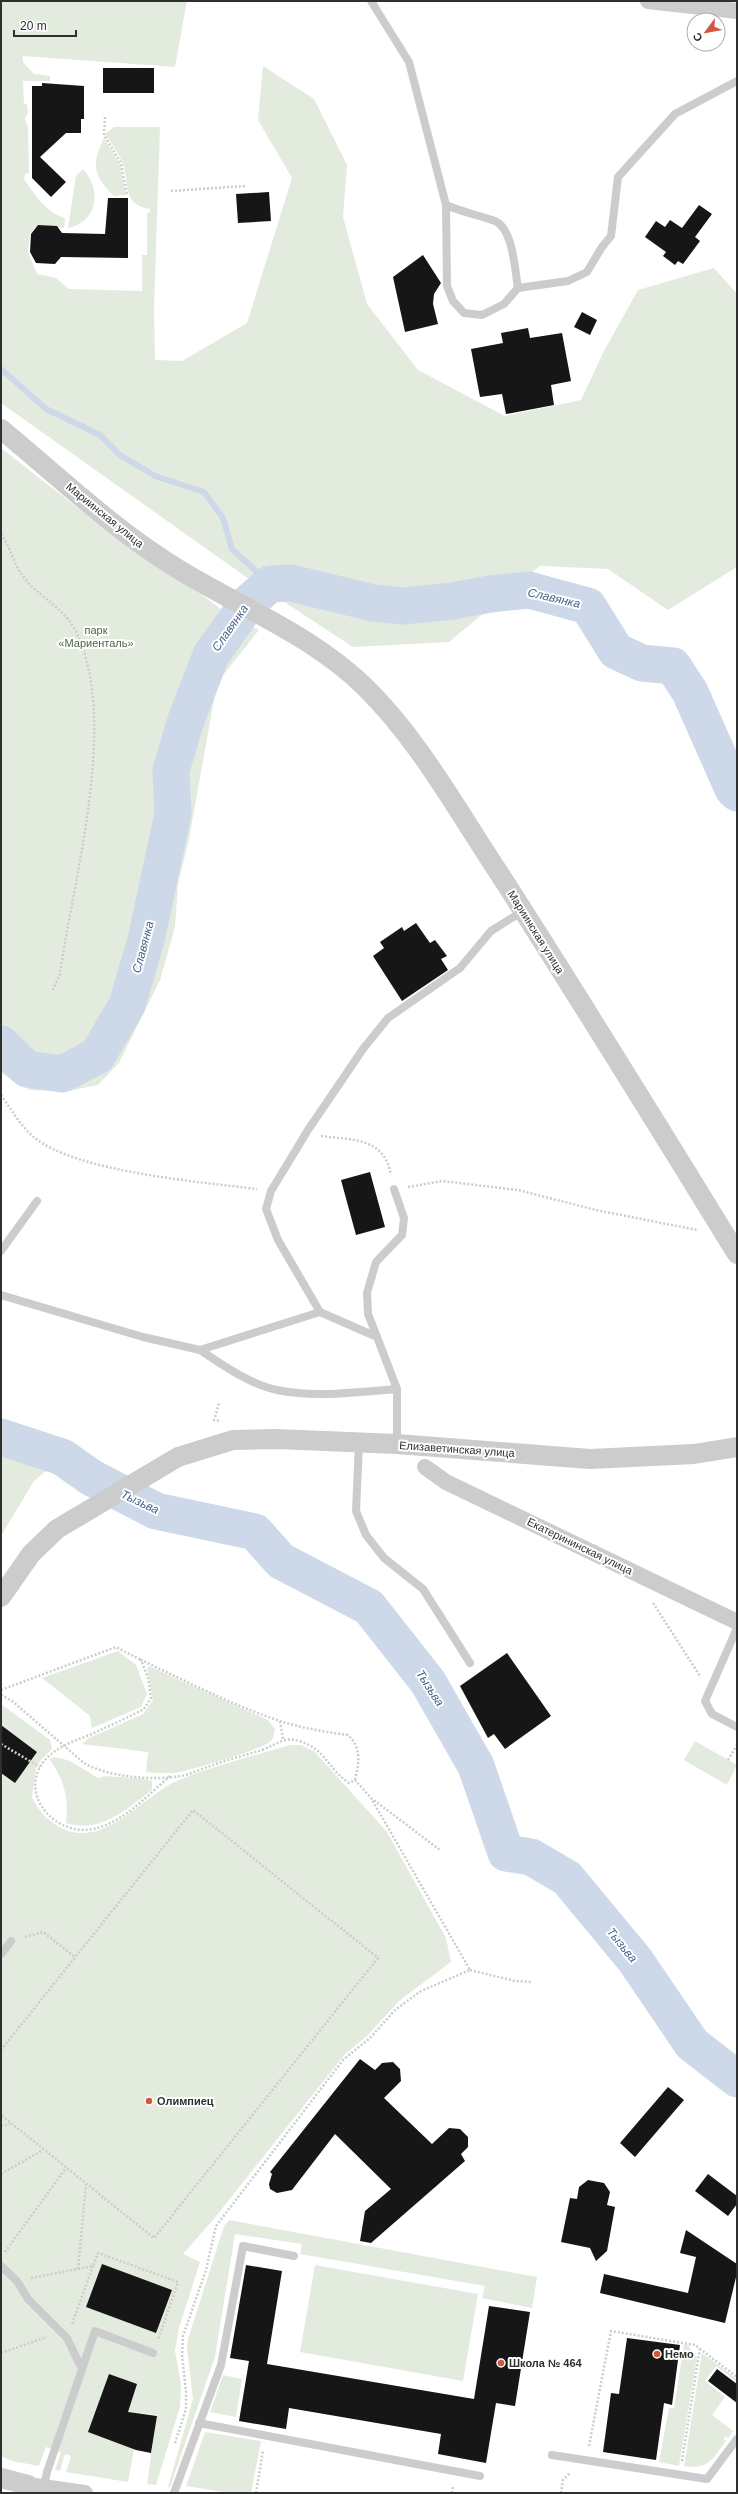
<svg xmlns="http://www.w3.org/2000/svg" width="738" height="2494" font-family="Arial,sans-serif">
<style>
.green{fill:#e3ebdf}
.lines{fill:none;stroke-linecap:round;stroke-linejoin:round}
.stream{stroke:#cdd9e9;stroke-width:6}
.river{stroke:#cdd9e9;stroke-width:37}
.building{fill:#161616}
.path{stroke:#ccc;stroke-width:2.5;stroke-dasharray:2 2;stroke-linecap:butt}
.service{stroke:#ccc;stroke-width:8}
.minor{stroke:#ccc;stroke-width:16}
.tertiary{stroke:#ccc;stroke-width:20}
.poi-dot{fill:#d55543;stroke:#fff;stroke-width:1.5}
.labels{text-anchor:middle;stroke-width:4;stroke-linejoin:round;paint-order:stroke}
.street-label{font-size:11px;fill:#2f2f2f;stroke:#fff}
.park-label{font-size:11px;fill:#4b6741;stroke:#fff}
.poi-label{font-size:11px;font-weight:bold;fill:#2f2f2f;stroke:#fff;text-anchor:start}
.water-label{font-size:12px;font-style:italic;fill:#45618a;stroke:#fff}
</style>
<rect width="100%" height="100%" fill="#fff"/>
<path class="green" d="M1 1H187L175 67 23 56V62L34 74 50 76V81H23L24 104H27L28 112 25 119 28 127 29 173 25 174 24 179C35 194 45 212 65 218L64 228 38 225 30 233 28 252 37 274 56 278 69 289 142 291V255H147V213H150V209C122 205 130 184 123 164 119 154 111 143 105 134L114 127H160L154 308 155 360 182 361 247 323 292 178 258 120 263 66 314 99 347 165 343 217 367 304 418 370 505 416 581 400 604 351 638 290 714 268 737 294V567L668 610 608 569 540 566 449 642 353 647 246 577 1 403Z
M104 138 120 164 126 195 114 196C93 176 91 164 104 138Z
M83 169C102 190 98 222 68 228L76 176Z
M1 448 120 541 173 573 222 610 259 630 217 683 189 839 178 884 175 927 160 980 119 1063 98 1085 68 1091 29 1090 1 1073Z
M1 1437 62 1457 34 1481 1 1536Z
M118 1651 136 1665 147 1694 141 1707 92 1728 90 1716 42 1678Z
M149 1666 268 1720 275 1729C274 1733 274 1738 271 1741 264 1749 194 1769 180 1772 169 1774 157 1773 146 1772L148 1752 82 1744 89 1738 143 1714 153 1700 147 1669Z
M1 1704 50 1740 52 1749 40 1761 36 1769 32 1797C38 1810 46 1819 58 1826 103 1853 142 1795 179 1780 215 1765 254 1756 290 1745H301L314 1751 387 1832 446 1938 451 1962 399 2001 367 2036 345 2054 213 2220 183 2254 200 2262 179 2328 175 2351 181 2384 180 2407 156 2485 147 2484 157 2415 141 2413 128 2482 66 2472 71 2456 65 2454 60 2471 55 2470 61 2452 46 2447 39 2466 12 2461 1 2456V1773L15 1782 37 1752 1 1725Z
M695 1741 737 1765 727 1785 684 1760Z
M55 1757 70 1761 98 1778 105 1776 147 1779 152 1781V1790C126 1810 100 1834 66 1823 69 1798 64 1779 49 1759Z
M229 2220 537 2277 532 2308 482 2298 485 2286 300 2254 302 2244 235 2234 215 2357 170 2487H168L193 2399 187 2347 188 2339 224 2226Z
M315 2265 478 2294 463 2381 300 2352Z
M684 2344 688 2345 697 2358 679 2466 659 2462 669 2408H674Z
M702 2353 737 2379V2382L716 2366 705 2381 725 2397 712 2415 733 2431 728 2438 725 2437 724 2439 726 2441C712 2460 708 2470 684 2466Z
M223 2375 242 2379 236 2417 210 2412Z
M205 2432 261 2441 251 2493H228L186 2486Z"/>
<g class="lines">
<path class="stream" d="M1 369 46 409 100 435 120 455 155 476 204 492 223 518 232 549 270 584"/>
<path class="river" d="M1 1044 27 1069 62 1074 97 1056 127 1005 146 940 173 814 171 770 186 720 211 655 248 603 270 584 291 583 373 603 403 606 453 601 490 594 529 590 588 606 616 651 642 663 673 666 690 692 733 789 737 793
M1 1437 62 1457 92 1478 156 1511 255 1532 281 1561 369 1607 428 1682 476 1766 506 1853 531 1857 567 1878 635 1960 692 2044 737 2079"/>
</g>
<path class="building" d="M103 68H154V93H103Z
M42 83 84 86V119H81V133H66L40 157 66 182 51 197 32 178V86H42Z
M269 192 271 221 238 223 236 194Z
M108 198H128V258L61 257 55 264 36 263 30 252 31 234 38 225 57 226 62 233 105 234Z
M699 205 712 214 695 237 700 241 683 264 678 261 675 265 663 256 666 252 645 237 656 221 665 227 670 220 682 228Z
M423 255 441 283 434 294 433 304 438 324 405 332 393 277Z
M582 312 597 320 590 335 574 327Z
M528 328 530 338 562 333 571 381 551 385 554 405 506 414 502 394 480 397 471 349 503 343 501 333Z
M416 923 430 943 435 940 447 956 441 959 448 970 402 1001 373 956 384 948 380 942 402 927 404 931Z
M370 1172 385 1227 356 1235 341 1180Z
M507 1653 551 1716 505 1749 494 1734 488 1738 460 1686Z
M1 1725 37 1752 15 1783 1 1773Z
M360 2059 375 2070 382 2063 393 2062 400 2069 401 2081 384 2098 432 2144 449 2128 460 2129 468 2137V2147L461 2154 465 2161 371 2243 360 2241 365 2211 391 2189 335 2134 292 2190 277 2193 270 2189 269 2184 272 2174 270 2172Z
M668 2087 684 2100 635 2157 620 2143Z
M708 2174 737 2196V2204L728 2216 695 2191Z
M588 2180 604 2183 610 2192 607 2205 615 2207 607 2251 596 2261 590 2248 561 2242 570 2198 577 2199 579 2187Z
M686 2230 737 2264V2273L725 2323 600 2293 604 2274 688 2293 696 2257 680 2253Z
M102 2264 172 2290 156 2333 86 2307Z
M246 2265 282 2271 267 2364 474 2399 489 2306 530 2312 515 2406 496 2403 486 2463 438 2454 441 2434 289 2408 286 2429 239 2421 249 2361 230 2358Z
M627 2338 680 2345 672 2405 664 2403 656 2460 603 2452 611 2393 619 2394Z
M717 2369 737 2384V2403L708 2381Z
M109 2374 137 2384 128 2412 157 2416 151 2453 136 2450 88 2432Z"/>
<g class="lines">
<path class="path" d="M105 117 104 135 121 163 127 194
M171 191 245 186
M1 534C11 548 14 566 25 579 40 597 62 607 74 628 121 715 73 879 60 974L52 992
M1 1095C11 1109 21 1127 35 1138 77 1172 201 1182 257 1189
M321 1136C352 1140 384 1137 391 1175
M408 1187 442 1181 518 1190 596 1210 697 1230
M215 1417 219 1403
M213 1420 221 1421
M653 1603 700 1676
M1 1690 116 1647 141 1660
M1 1695 12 1701 84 1763C108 1777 153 1781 181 1776 192 1774 203 1768 213 1765 229 1759 246 1755 262 1750 276 1745 283 1736 299 1741 326 1749 328 1769 349 1783L355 1780 371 1798 440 1850
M280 1721 283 1739
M1 1744 40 1767
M728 1760 737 1745
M170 1776C148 1795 123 1823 93 1829 52 1837 14 1788 49 1756 61 1745 77 1740 92 1734 109 1726 127 1718 144 1709L151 1698 148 1678 141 1660C186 1681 232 1705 280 1721 302 1728 325 1732 348 1735 362 1748 359 1764 355 1780
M25 1937 43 1932 75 1957
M470 1970 515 1981 532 1982
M1 2050 193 1810 378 1958 154 2238 1 2115
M1 2126 10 2124
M1 2174 43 2150
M5 2252 66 2168
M78 2269 86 2184
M31 2278 93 2266 98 2253 178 2282 158 2340
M72 2324 93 2266
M1 2353 47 2337
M175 2443 186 2409V2392L182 2354 183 2336 206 2270 216 2226 343 2060 370 2038 395 2010 421 1991 470 1970 371 1798
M589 2446 611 2331 695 2345 737 2377
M682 2461 700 2348
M256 2493 263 2450
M452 2493 453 2486
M561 2493 563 2480 570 2473"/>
<path class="service" d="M371 1 409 62 446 205 447 286 453 301 464 313 482 315 504 304 518 288 568 281 587 272 602 247 611 236 618 177 675 114 737 81
M446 205C462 212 478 215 495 221 513 228 515 271 518 288
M1 1251 37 1201
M1 1295 143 1337 200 1350 320 1312 377 1337 397 1389V1443
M320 1312 278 1240 266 1209 271 1191 308 1130 363 1049 388 1018 460 968 491 931 523 911
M377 1337 368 1314 367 1293 376 1262 402 1235 404 1218 394 1189
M200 1350C224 1366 249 1384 277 1390 316 1398 357 1392 397 1389
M359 1443 356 1511 366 1535 384 1558 423 1589 470 1663
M737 1628 705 1701 712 1714 737 1727
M1 1954 11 1941
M1 2266 17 2281 28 2299 67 2338 82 2369
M199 2423 480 2476
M552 2455 707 2479 737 2439
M44 2486 47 2472 95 2331 153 2353
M174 2493 221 2365 243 2246 294 2256"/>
<path class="minor" d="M648 1 737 11
M425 1467 446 1482 737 1622
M28 2485 85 2493"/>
<path class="tertiary" d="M1 429C59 477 114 530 178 569 240 607 312 635 365 687 418 739 456 808 497 870 579 997 658 1126 737 1254
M1 1597 31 1554 57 1529 178 1457 233 1440 276 1439 397 1444 590 1459 694 1454 737 1447
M1 2478 28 2485V2493"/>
</g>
<g class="poi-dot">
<circle cx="149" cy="2101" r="4"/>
<circle cx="657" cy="2354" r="4"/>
<circle cx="501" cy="2363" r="4"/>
</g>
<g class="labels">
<g class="street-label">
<text transform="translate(105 515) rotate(39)" y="4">Мариинская улица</text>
<text transform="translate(536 932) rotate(58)" y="4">Мариинская улица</text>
<text transform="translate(457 1449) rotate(4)" y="4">Елизаветинская улица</text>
<text transform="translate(580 1546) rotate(26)" y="4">Екатерининская улица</text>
</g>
<g class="park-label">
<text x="96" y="634">парк<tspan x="96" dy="13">«Мариенталь»</tspan></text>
</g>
<g class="poi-label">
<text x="157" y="2105">Олимпиец</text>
<text x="665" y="2358">Немо</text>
<text x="509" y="2367">Школа № 464</text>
</g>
<g class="water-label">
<text transform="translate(554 598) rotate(13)" y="4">Славянка</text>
<text transform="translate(230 628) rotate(-55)" y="4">Славянка</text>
<text transform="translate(143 947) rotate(-75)" y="4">Славянка</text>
<text transform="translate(140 1502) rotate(25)" y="4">Тызьва</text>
<text transform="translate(430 1688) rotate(57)" y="4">Тызьва</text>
<text transform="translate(622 1945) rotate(51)" y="4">Тызьва</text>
</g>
</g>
<rect width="738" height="2494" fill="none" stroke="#2f2f2f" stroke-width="4"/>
<g transform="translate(706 32) rotate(238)"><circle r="19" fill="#ffffff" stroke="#acacac"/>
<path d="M0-3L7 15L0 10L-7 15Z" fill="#d55543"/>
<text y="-6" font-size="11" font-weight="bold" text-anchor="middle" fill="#2f2f2f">С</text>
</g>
<path d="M14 30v6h62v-6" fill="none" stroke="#2f2f2f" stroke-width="2"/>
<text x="20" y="30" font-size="12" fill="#2f2f2f" stroke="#ffffff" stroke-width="3" paint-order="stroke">20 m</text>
</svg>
